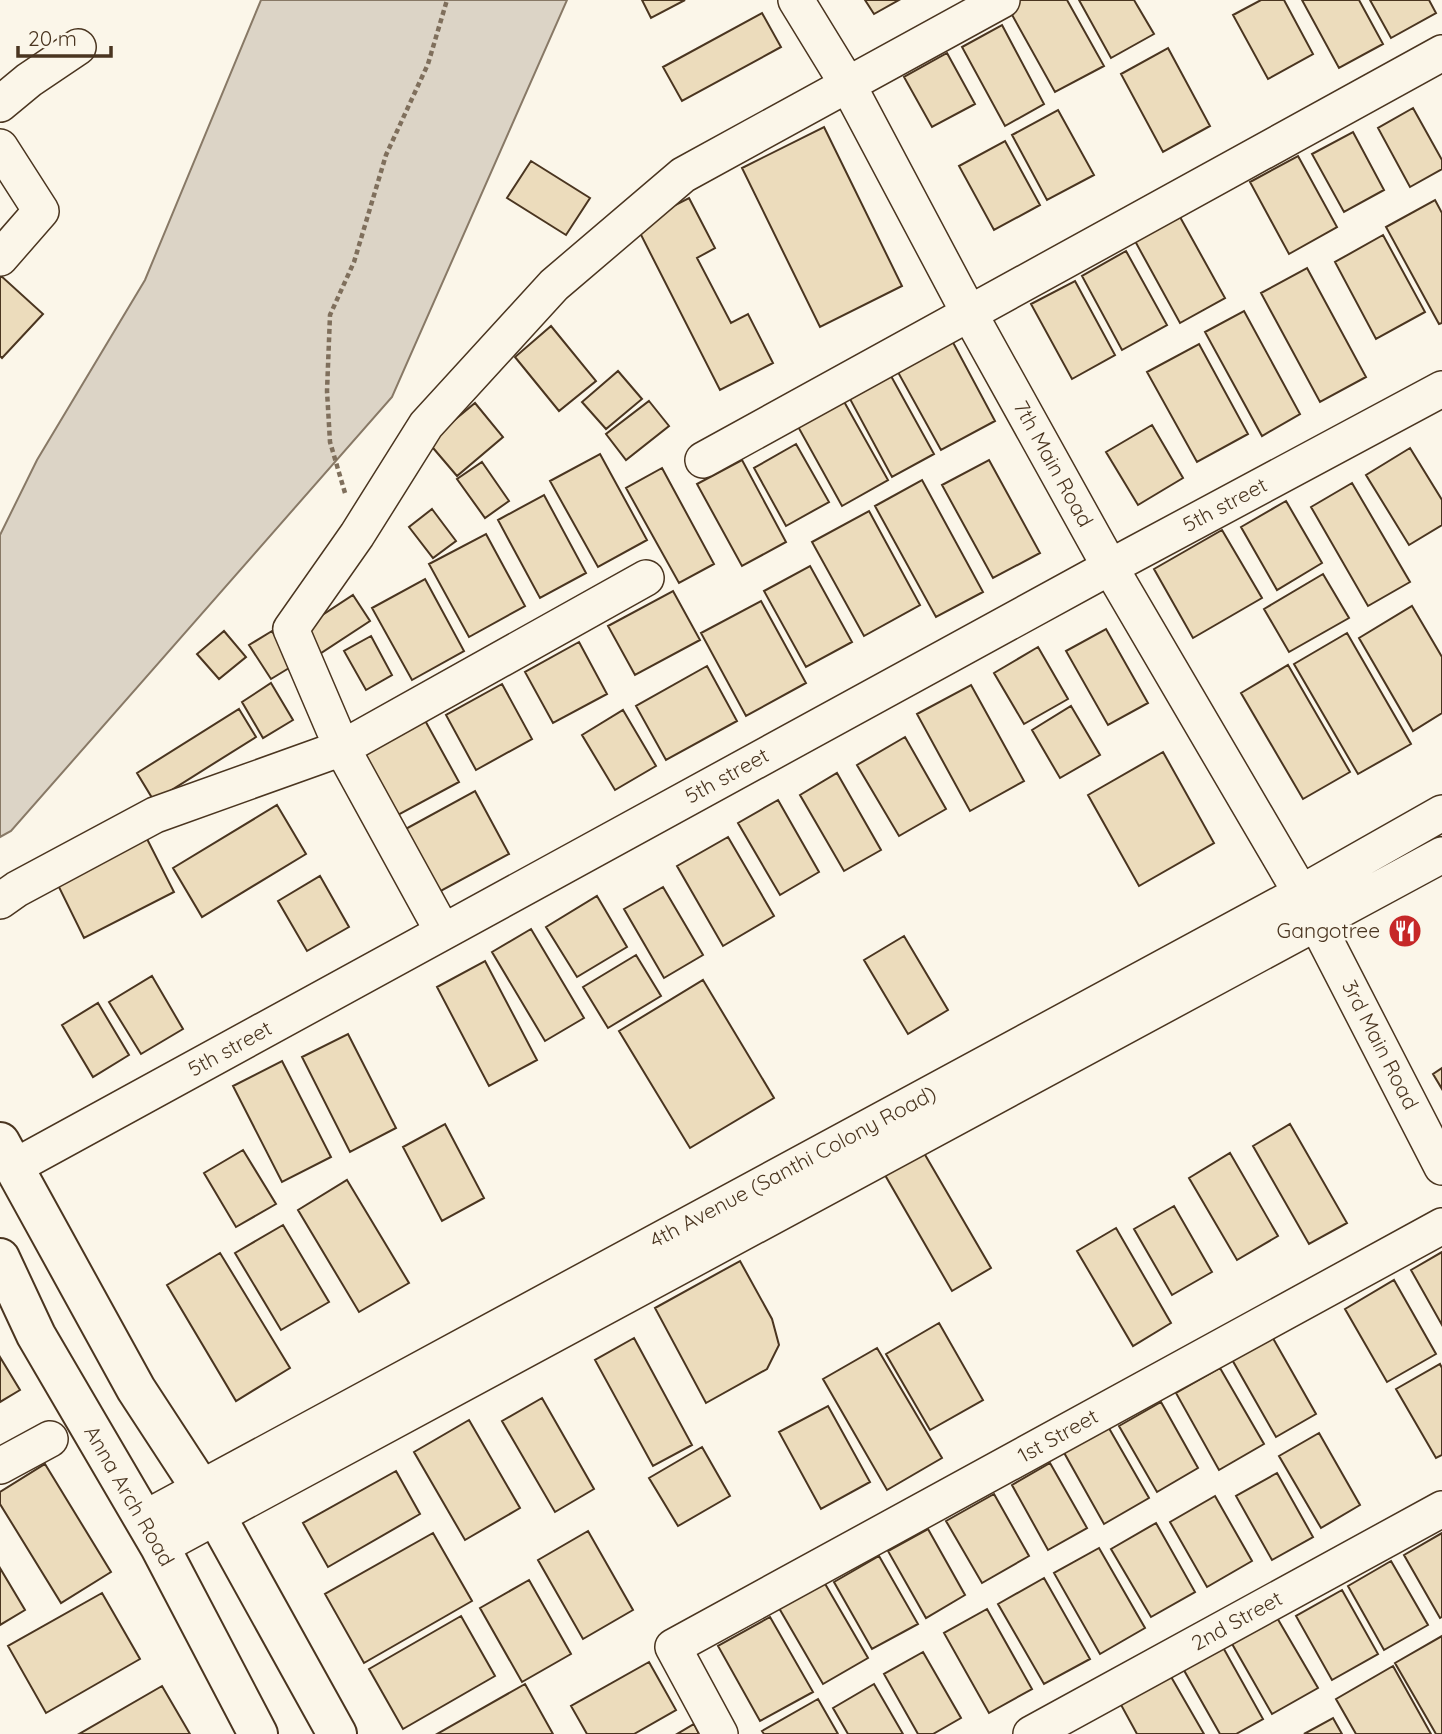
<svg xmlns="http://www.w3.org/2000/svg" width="1442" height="1734" font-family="Quicksand,sans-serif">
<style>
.water{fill:#dcd4c6;stroke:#887966;stroke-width:2}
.building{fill:#ecdcbc;stroke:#4a3520;stroke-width:2}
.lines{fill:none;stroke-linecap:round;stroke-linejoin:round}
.minor-casing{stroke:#4a3520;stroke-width:38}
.major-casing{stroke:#4a3520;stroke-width:42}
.path{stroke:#7f6f5c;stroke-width:4.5;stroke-dasharray:5 3.5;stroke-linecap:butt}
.minor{stroke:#fbf6e9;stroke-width:35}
.major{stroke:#fbf6e9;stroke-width:38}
.labels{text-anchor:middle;stroke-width:5;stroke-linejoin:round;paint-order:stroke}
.street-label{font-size:21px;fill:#4a3520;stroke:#fbf6e9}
.poi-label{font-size:21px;fill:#4a3520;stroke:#fbf6e9;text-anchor:end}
</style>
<rect width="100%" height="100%" fill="#fbf6e9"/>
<path class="water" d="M261 0H567L392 397 11 831 0 837V535L37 460 145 280Z"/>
<path class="building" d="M642 0H685L651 18Z
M865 0H899L874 14Z
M1014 0H1067L1104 66 1055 92 1006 4Z
M1079 0H1134L1154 34 1111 58Z
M1261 0H1284L1313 54 1268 79 1233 15Z
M1302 0H1359L1383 44 1339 68Z
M1370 0H1429L1436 13 1391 38Z
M762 13 781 47 682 101 663 67Z
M1002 25 1044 104 1005 126 962 47Z
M1168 48 1210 126 1163 152 1121 74Z
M947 53 975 104 932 127 904 77Z
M1413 108 1442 160V169L1410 187 1378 128Z
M1058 110 1094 175 1047 200 1012 135Z
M824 127 902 286 820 327 742 168Z
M1353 132 1384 190 1344 212 1312 154Z
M1005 141 1040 205 994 230 959 166Z
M1298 156 1337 227 1289 254 1250 182Z
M531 161 590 198 566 235 507 198Z
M689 198 715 248 697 258 731 323 748 314 773 363 720 390 636 225Z
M1435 200 1442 213V323L1439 324 1386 227Z
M1180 217 1225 298 1180 323 1135 241Z
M1383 235 1425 312 1376 339 1335 262Z
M1126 251 1167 325 1122 350 1082 276Z
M1307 268 1366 377 1320 402 1261 293Z
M0 275 43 314 2 358 0 356Z
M1075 281 1115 355 1072 379 1031 304Z
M1244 311 1300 414 1262 436 1205 332Z
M551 326 596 381 559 411 515 357Z
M949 335 995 421 941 450 894 365Z
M1199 344 1248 434 1197 462 1147 372Z
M618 371 642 399 606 429 582 402Z
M891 376 934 454 892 477 850 399Z
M842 398 888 480 842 506 796 423Z
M649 401 669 426 626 460 606 434Z
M475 403 503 437 457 476 428 442Z
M1152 425 1183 478 1138 505 1106 452Z
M796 444 829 502 786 526 754 468Z
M1410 448 1442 500V525L1409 545 1366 475Z
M600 454 647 540 598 567 550 481Z
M742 460 786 542 742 566 697 484Z
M989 460 1040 553 993 578 942 485Z
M482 462 509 501 485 518 457 479Z
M662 468 714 564 679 583 626 488Z
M922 480 983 592 936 617 875 506Z
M1352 483 1410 582 1368 606 1311 507Z
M544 495 586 573 540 598 498 520Z
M1286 501 1322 563 1277 590 1241 527Z
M432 509 456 541 433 558 409 527Z
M869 511 920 605 864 636 812 542Z
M1222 530 1262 598 1193 638 1154 569Z
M486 534 525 606 469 637 429 564Z
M810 566 852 642 806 667 764 591Z
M1323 574 1349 618 1289 652 1264 609Z
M425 579 464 651 412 680 372 608Z
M673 591 700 640 635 675 608 626Z
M353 595 370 621 318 655 301 629Z
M761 601 806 683 746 716 701 633Z
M1412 606 1442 657V713L1413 731 1359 638Z
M1106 629 1148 703 1108 725 1066 651Z
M224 631 246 657 219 679 197 654Z
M272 631 294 665 271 679 249 645Z
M1347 633 1411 744 1358 774 1294 664Z
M371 636 392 675 366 690 344 651Z
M579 642 607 694 553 723 525 672Z
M1038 647 1068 699 1024 724 994 673Z
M1288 665 1350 772 1303 799 1241 693Z
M707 666 737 721 666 760 636 706Z
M271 683 293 720 263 738 242 702Z
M502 684 532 739 476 770 446 715Z
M971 685 1024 781 970 811 917 714Z
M1071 706 1100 755 1060 778 1032 730Z
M239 709 256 737 154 801 137 773Z
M623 710 656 766 615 790 582 735Z
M422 715 459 782 398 815 361 748Z
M905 737 946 809 899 836 857 765Z
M1163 752 1214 843 1139 886 1088 795Z
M837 773 881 850 844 871 800 795Z
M475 791 509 854 426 899 391 837Z
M778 800 819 872 780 895 738 823Z
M277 805 306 854 202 917 173 868Z
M144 833 174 892 84 938 55 879Z
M728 837 774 916 723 946 677 866Z
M320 876 349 927 307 951 278 901Z
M663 887 703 955 664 978 624 909Z
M597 896 627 947 577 977 546 927Z
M531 929 584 1018 545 1041 492 952Z
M904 936 948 1010 908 1034 864 960Z
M636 955 661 996 608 1028 583 987Z
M485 961 537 1060 489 1086 437 987Z
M152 976 183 1029 141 1054 109 1002Z
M703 980 774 1098 690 1148 619 1031Z
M98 1003 129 1055 93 1077 62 1025Z
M348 1034 396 1128 350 1152 302 1057Z
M282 1061 331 1157 282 1182 233 1086Z
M1442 1068V1089L1433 1074Z
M445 1124 484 1198 442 1221 403 1147Z
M1290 1124 1347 1223 1309 1244 1253 1146Z
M243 1150 276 1204 236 1227 204 1173Z
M924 1153 991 1268 952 1291 885 1175Z
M1230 1153 1278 1236 1237 1260 1189 1178Z
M347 1180 409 1283 359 1312 298 1210Z
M1174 1206 1212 1272 1172 1295 1134 1229Z
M283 1225 329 1302 281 1330 235 1253Z
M1116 1228 1171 1323 1133 1346 1077 1251Z
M1442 1252V1325L1411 1270Z
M220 1253 290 1368 236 1401 167 1285Z
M740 1261 772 1319 779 1345 767 1369 706 1403 655 1308Z
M1394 1280 1436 1354 1387 1382 1345 1309Z
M939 1323 983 1400 930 1430 886 1354Z
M1270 1333 1316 1414 1276 1437 1230 1356Z
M634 1338 692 1445 653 1466 595 1360Z
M877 1348 942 1458 887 1490 823 1379Z
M0 1357 20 1390 0 1402Z
M1440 1364 1442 1368V1455L1436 1458 1396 1389Z
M1220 1368 1264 1444 1219 1470 1176 1393Z
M542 1398 594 1489 555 1512 502 1421Z
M1161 1402 1198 1468 1157 1492 1119 1426Z
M828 1406 870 1482 821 1509 779 1432Z
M469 1420 520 1508 465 1540 414 1452Z
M1106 1423 1149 1498 1104 1524 1062 1449Z
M1319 1433 1360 1505 1321 1528 1279 1456Z
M702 1447 730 1496 678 1526 649 1478Z
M1050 1463 1087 1528 1048 1550 1012 1485Z
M45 1464 111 1572 61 1603 0 1504V1492Z
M396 1471 420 1514 328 1567 303 1523Z
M1277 1473 1313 1537 1272 1560 1236 1496Z
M994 1494 1029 1556 982 1583 946 1521Z
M1215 1496 1252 1561 1207 1587 1170 1522Z
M1156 1523 1195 1592 1151 1617 1111 1549Z
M928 1529 965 1595 926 1618 888 1551Z
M588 1531 633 1610 583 1639 538 1560Z
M433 1533 472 1601 364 1663 325 1594Z
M1442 1533V1617L1440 1618 1404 1555Z
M1099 1548 1145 1628 1100 1654 1054 1573Z
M879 1556 918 1624 872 1649 834 1582Z
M1391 1561 1428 1625 1384 1650 1348 1586Z
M0 1568 25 1610 0 1625Z
M1044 1578 1090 1659 1044 1684 998 1604Z
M529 1580 571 1654 522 1682 480 1608Z
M824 1582 868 1658 823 1684 779 1608Z
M1342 1590 1378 1654 1332 1680 1296 1616Z
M102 1593 140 1659 46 1713 8 1646Z
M987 1609 1032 1689 989 1713 944 1633Z
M461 1616 495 1676 403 1729 369 1669Z
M1276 1616 1318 1688 1272 1714 1231 1642Z
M770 1617 813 1692 760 1721 718 1646Z
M1442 1636V1734H1436L1395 1663Z
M1220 1642 1263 1719 1236 1734H1220L1181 1665Z
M923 1652 961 1718 933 1734H918L884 1674Z
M649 1662 676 1710 634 1734H587L571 1706Z
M1393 1666 1431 1734H1356L1336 1699Z
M1170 1675 1204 1734H1137L1120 1703Z
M525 1684 553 1734H437Z
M874 1684 903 1734H848L833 1708Z
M162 1686 190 1734H79Z
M818 1699 838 1734H764L762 1731Z
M1333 1718 1342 1734H1304Z
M694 1724 699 1734H677Z"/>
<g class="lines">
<defs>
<path id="minor" d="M796 0 848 85 969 313 1110 567 1301 893 1442 1167
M0 104 29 80 78 47
M0 147 41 211 0 258
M703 460 1442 53
M0 901 17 889 155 815 342 748 646 578
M443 932 342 748 291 629 357 535 426 425 554 285 683 175 1002 0
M14 1167 1110 567 1442 389
M0 1466 50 1439
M144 1519 1301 893 1442 813
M160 1547 1442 855
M720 1734 673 1647 1442 1226
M1031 1734 1442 1509"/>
<path id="major" d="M0 1142 136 1389 200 1487 337 1734
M0 1258 36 1335 160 1547 258 1734"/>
</defs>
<use href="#minor" class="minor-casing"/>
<use href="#major" class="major-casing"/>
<path class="path" d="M345 493 330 442 327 391 330 315 354 262 386 155 428 64 447 0"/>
<use href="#minor" class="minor"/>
<use href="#major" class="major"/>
</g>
<defs>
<symbol id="restaurant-disc" viewBox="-11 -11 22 22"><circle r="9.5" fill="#c62828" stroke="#fbf6e9"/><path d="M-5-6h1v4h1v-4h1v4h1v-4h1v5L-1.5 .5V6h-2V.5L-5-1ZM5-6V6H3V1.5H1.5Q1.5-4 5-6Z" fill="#fff"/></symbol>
</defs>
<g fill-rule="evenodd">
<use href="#restaurant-disc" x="1386" y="912" width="38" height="38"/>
</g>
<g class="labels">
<g class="street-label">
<text transform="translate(1053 464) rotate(61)" y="7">7th Main Road</text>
<text transform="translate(1225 505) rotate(-28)" y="7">5th street</text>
<text transform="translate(727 776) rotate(-29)" y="7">5th street</text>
<text transform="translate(1380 1045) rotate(63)" y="7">3rd Main Road</text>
<text transform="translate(230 1049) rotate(-29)" y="7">5th street</text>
<text transform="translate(793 1167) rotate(-28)" y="7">4th Avenue (Santhi Colony Road)</text>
<text transform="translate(1058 1436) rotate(-29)" y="7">1st Street</text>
<text transform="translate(129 1496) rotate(60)" y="7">Anna Arch Road</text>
<text transform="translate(1237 1621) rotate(-29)" y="7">2nd Street</text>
</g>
<g class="poi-label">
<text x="1380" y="938">Gangotree</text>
</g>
</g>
<path d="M18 46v10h93v-10" fill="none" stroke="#4a3520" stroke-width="3.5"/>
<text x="28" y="46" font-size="21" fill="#4a3520" stroke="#fbf6e9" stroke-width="5" paint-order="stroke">20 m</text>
</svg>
